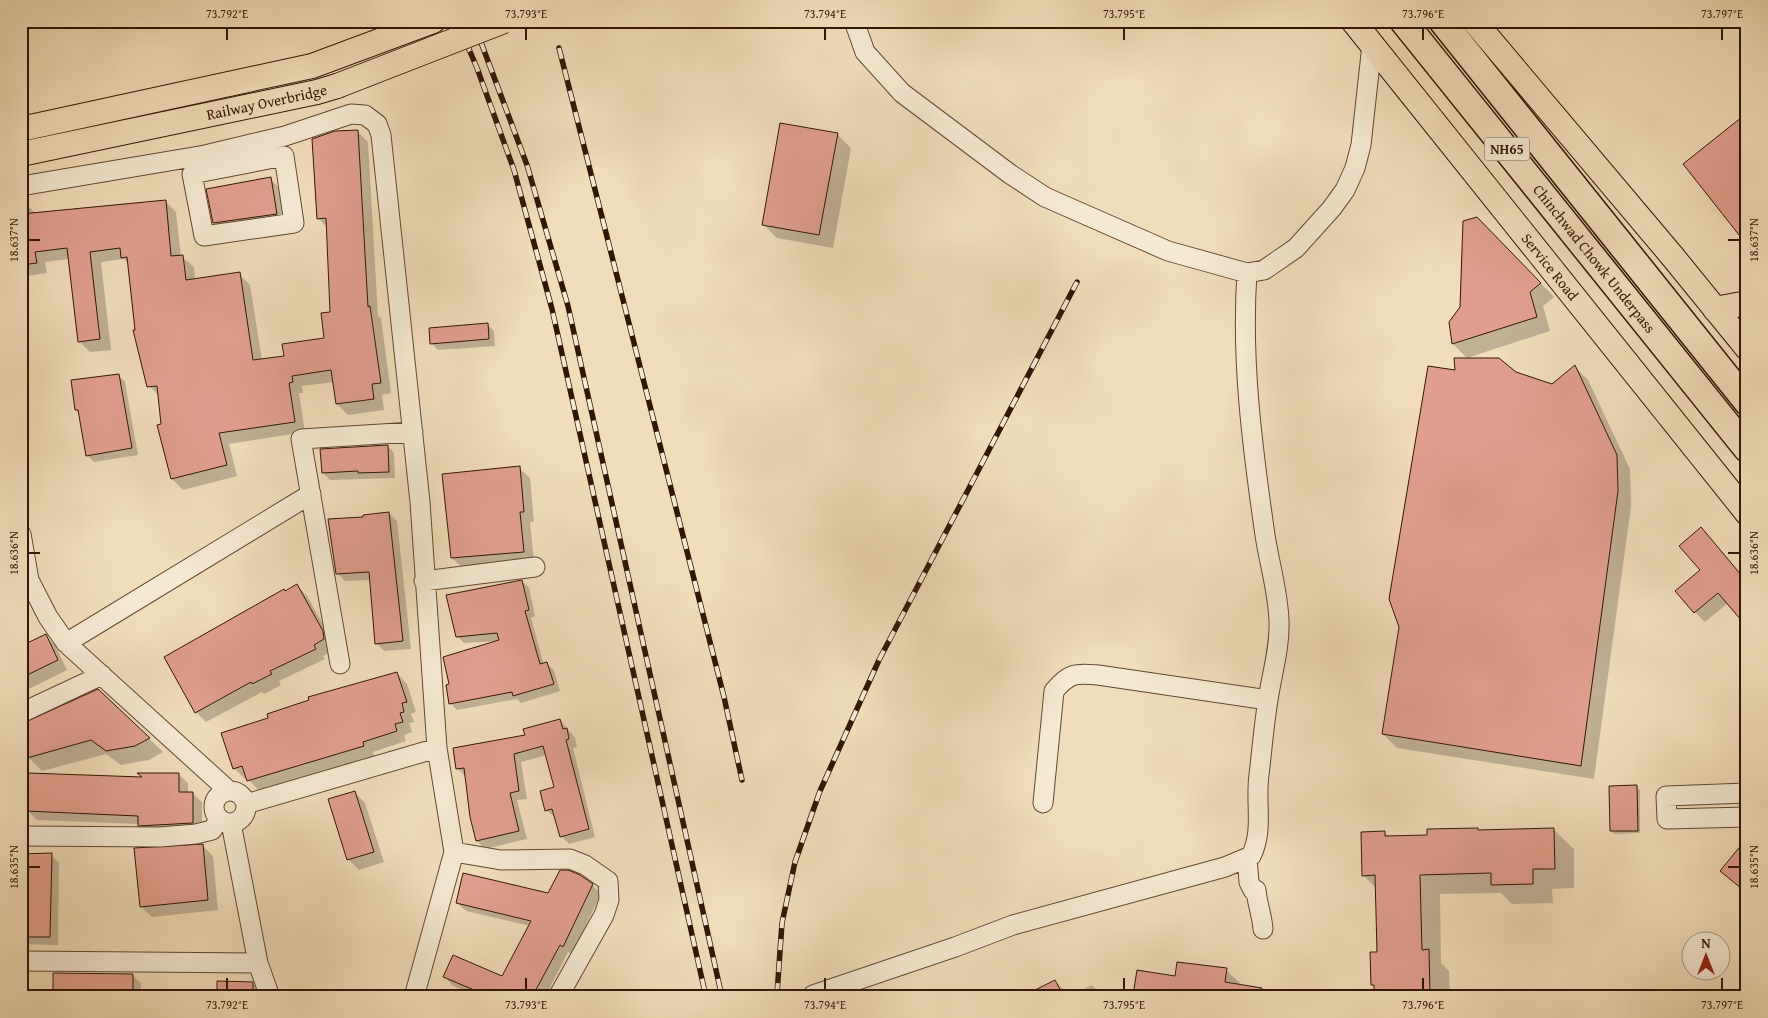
<svg xmlns="http://www.w3.org/2000/svg" width="1768" height="1018" font-family="'Gentium Book Plus',serif">
<style>
.shadow{fill:#0003}
.building{fill:#e09f8d;stroke:#301604}
.lines{fill:none;stroke-linecap:round;stroke-linejoin:round}
.minor-casing{stroke:#604831;stroke-width:21}
.major-casing{stroke:#301604;stroke-width:26}
.highway-casing{stroke:#301604;stroke-width:29}
.minor{stroke:#f6e9d2;stroke-width:19}
.major{stroke:#f1ddb9;stroke-width:24}
.highway{stroke:#f1ddb9;stroke-width:26}
.rail-casing{stroke:#301604;stroke-width:5.5}
.rail{stroke:#f6e9d2;stroke-width:4;stroke-dasharray:11;stroke-linecap:butt}
.major-bridge-casing{stroke:#301604;stroke-width:26;stroke-linecap:butt}
.major-bridge{stroke:#f1ddb9;stroke-width:24}
.ticks{fill:none;stroke:#301604;stroke-width:2}
.labels{text-anchor:middle;stroke-width:4;stroke-linejoin:round;paint-order:stroke}
.shield{fill:#f6e9d2;stroke:#6b5542;stroke-width:1}
.shield-label{font-size:14px;font-weight:bold;fill:#301604}
.street-label{font-size:15px;fill:#301604;stroke:#f6e9d2}
.neatline{fill:none;stroke:#301604;stroke-width:2}
.ticks-label{font-size:12px;text-anchor:middle;fill:#301604}
</style>
<rect width="100%" height="100%" fill="#f1ddb9"/>
<filter id="stains"><feTurbulence type="fractalNoise" baseFrequency=".004" numOctaves="4"/><feColorMatrix values="0 0 0 0 .2 0 0 0 0 .09 0 0 0 0 .02 0 0 0 .5 -.17"/></filter>
<radialGradient id="worn" r=".72"><stop offset=".6" stop-color="#630" stop-opacity="0"/><stop offset="1" stop-color="#630" stop-opacity=".3"/></radialGradient>
<path class="shadow" d="M357 131 368 142 378 316 381 318 391 393 382 395 384 410 348 415 337 404 334 382 302 386 303 393H299L305 432 229 444 237 476 183 490 172 479 159 426 163 425 160 397 149 386 136 331 129 264 124 259 101 262 111 350 90 352 79 341 70 259 45 262 47 273 21 277V207L28 206 36 214 165 201 176 212 181 256 194 267 195 280 239 274 250 285 262 360 285 357 326 340 332 313 327 227 318 218Z
M837 134 851 148 833 248 777 238 763 224Z
M270 178 280 189 287 224 225 233 214 223Z
M1477 218 1554 297 1543 306 1550 331 1467 358 1453 344 1450 322 1461 308Z
M487 324 494 331 495 346 438 350 431 343Z
M1575 367 1588 380 1630 469 1631 506 1594 779 1397 748 1383 734 1457 371 1515 374 1552 385Z
M119 375 125 382 138 455 94 462 87 455 80 414 76 410Z
M388 446 394 453 395 478 330 480 323 473Z
M519 468 530 478 534 522H530L534 562 463 568 452 558Z
M389 513 397 521 411 649 384 651 376 643 371 580 345 581 337 573 365 518Z
M1711 539 1747 581V625L1728 603 1705 622 1695 612 1701 571Z
M522 581 529 588 535 616 531 618 544 665 547 664 554 670 560 691 521 703 517 699 457 710 450 703 499 641 464 643 457 636Z
M297 586 307 596 333 642 334 650 323 656 325 659 279 681 281 685 264 694 262 692 206 722 196 712 286 592Z
M45 636 55 645 67 670 21 693V647Z
M397 673 407 684 416 712 411 714 414 722 409 723 412 732 404 735 406 741 373 752 374 756 259 791 247 778 245 779 234 768Z
M98 691 163 752 149 760 121 765 106 754 42 771 28 757Z
M560 720 575 738 577 747 573 748 595 837 569 844 561 836 556 818 546 810 555 788 547 755 521 762 527 799 517 800 527 839 485 849 477 841 471 817 466 777 457 768Z
M1745 726 1747 727V760L1742 755Z
M178 774 188 783V793H192L202 802V832L149 834 139 824 37 820 28 811 144 778Z
M1637 787 1640 790V833L1614 834 1611 831Z
M355 793 365 803 384 862 359 870 348 859Z
M1477 829 1480 832 1553 829 1574 849V888L1552 889 1553 903 1512 904 1501 893 1440 894 1441 963 1449 971 1450 997H1375L1371 954H1378L1376 888 1363 875 1384 832 1389 837 1428 836Z
M202 845 213 856 218 910 152 917 141 907Z
M51 855 59 863 58 945 21 944V856Z
M592 885 601 894 572 954 568 952 545 997H479L453 986 445 977 503 978 530 926 466 911 457 903 549 895Z
M1226 970 1243 986 1262 989 1266 993 1290 997H1134L1138 971 1176 977Z
M132 975 141 983V990L187 989 195 997H54Z
M1055 981 1070 996 1092 985 1104 997H1024Z
M21 982 28 988 27 997H21Z
M252 983 261 991V997H218Z
M1296 989 1334 995 1335 997H1295Z"/>
<path class="building" d="M1747 113V245L1683 164Z
M780 123 838 133 819 235 762 225Z
M358 130 368 307 370 306 381 383 372 384 374 399 336 404 331 370 292 376 293 382 289 383 295 422 219 433 227 465 171 479 157 425 161 424 157 386 147 387 133 330H135L127 257 121 258 120 248 90 252 100 339 78 342 67 248 35 252 37 263 21 265V214L166 200 171 256 183 255 186 280 240 272 253 360 284 356 282 344 324 338 321 313 330 312 326 218 317 219 312 139 335 131Z
M271 177 277 214 213 223 206 189Z
M1477 217 1541 283 1530 292 1537 317 1452 344 1449 322 1460 307 1463 221Z
M488 323 489 339 430 344 429 328Z
M1454 358H1499L1516 372 1552 384 1575 365 1617 455 1618 491 1581 766 1382 734 1399 627 1389 599 1428 366 1455 370Z
M119 374 132 448 86 456 78 410H75L71 380Z
M388 445 389 472 358 473V471L322 473 320 449Z
M520 466 524 512H520L524 552 451 558 442 474Z
M389 512 403 641 375 644 369 572 336 574 328 519 363 517V515Z
M1701 527 1747 582V627L1718 593 1694 613 1675 591 1700 570 1679 546Z
M522 580 529 610 525 611 540 664 547 662 554 684 513 696 512 692 449 704 446 685 449 684 443 657 499 640 497 633 456 637 446 595Z
M297 584 323 631 324 639 314 645 316 649 270 671 272 674 252 684 251 682 195 713 164 657 284 589 285 591Z
M46 634 58 660 21 678V646Z
M397 672 407 702 402 703 404 712 400 713 403 722 395 724 397 731 363 742 364 746 247 781 242 766 233 769 221 733 268 718 267 714 309 700 308 697Z
M98 689 150 738 135 746 106 751 91 740 27 758 21 749V724Z
M560 719 563 729 567 728 569 739 566 740 589 829 560 837 552 809 545 811 540 791 554 787 543 746 514 754 519 791 510 793 519 831 476 841 470 817 464 768 456 769 453 748 525 735 523 729Z
M28 773 142 777 137 773H179V792H193V823L138 826V816L26 811Z
M1637 785 1638 831H1610L1609 786Z
M355 791 374 852 347 860 328 799Z
M1478 828V830L1554 828 1555 869H1533V884L1491 885V873L1420 875 1422 950 1429 949 1430 994H1420V997H1374V985H1371L1370 952H1377L1375 875 1362 876 1361 832 1385 831V836L1427 835V829Z
M1747 838V893L1720 871Z
M203 844 208 900 140 907 134 848Z
M52 853 50 937H21V854Z
M560 870H568L580 875 593 884 563 947 560 945 532 997H491L443 977 453 955 502 976 531 921 456 903 463 873 548 893Z
M1177 962 1227 968 1225 982 1262 988 1261 997 1133 995 1137 970 1175 976Z
M53 973 133 974V997H53Z
M1055 980 1064 997H1021Z
M217 981 253 982V997H217Z"/>
<g class="lines">
<defs>
<path id="minor" d="M854 21 865 52 902 93 1010 174 1045 197 1168 251 1247 273 1264 270 1296 248 1332 208 1345 190 1355 168 1361 145 1372 45
M284 156 294 223 204 236 192 174Z
M21 186 205 155 285 136 351 114 365 115 377 124 381 135 420 502 437 748 454 852 414 997
M21 534 29 580 48 617 66 643 229 791
M424 581 535 567
M66 643 311 494
M340 664 301 439 413 432
M21 713 102 675
M214 807a16 16 0 1 1 32 0a16 16 0 1 1-32 0Z
M1747 793 1666 796 1667 819 1747 817
M1043 803 1054 691C1069 673 1075 673 1098 675L1268 700
M246 804 437 748
M231 823 258 963 270 997
M21 836 160 837 196 834 212 830 220 819
M454 852 501 860 570 859 585 865 608 881 609 900 604 915 558 997
M1247 858 1249 882 1253 890H1256C1257 903 1262 915 1263 929
M21 961 258 963
M813 995 955 947 1013 925 1225 867 1251 856C1264 831 1255 802 1259 775 1262 750 1264 724 1268 700 1272 673 1280 648 1279 621 1278 589 1268 560 1264 528 1252 444 1241 358 1247 273"/>
<g id="major">
<path id="s1" d="M1353 21 1747 513"/>
<path d="M1474 21 1673 257 1747 348"/>
<path d="M21 129 312 66 433 21"/>
<path id="s2" d="M21 154 317 92 337 86"/>
<path d="M1715 309 1747 303"/>
</g>
<g id="highway">
<path id="s3" d="M1403 21 1747 449"/>
<path d="M1442 21 1747 402"/>
</g>
</defs>
<use href="#minor" class="minor-casing"/>
<use href="#major" class="major-casing"/>
<use href="#highway" class="highway-casing"/>
<use href="#minor" class="minor"/>
<use href="#major" class="major"/>
<use href="#highway" class="highway"/>
<defs>
<path id="rail" d="M457 21 477 68 514 170 552 309 706 997
M473 21 527 165 568 306 722 997
M559 48 724 697 742 780
M777 994 782 923 795 862 820 791 879 660 1077 282"/>
</defs>
<use href="#rail" class="rail-casing"/>
<use href="#rail" class="rail"/>
<defs>
<path id="major-bridge" d="M337 86 504 21"/>
</defs>
<use href="#major-bridge" class="major-bridge-casing"/>
<use href="#major-bridge" class="major-bridge"/>
</g>
<path class="ticks" d="M227 28V40M526 28V40M825 28V40M1124 28V40M1423 28V40M1722 28V40M28 240H40M1728 240H1740M28 553H40M1728 553H1740M28 867H40M1728 867H1740M227 978V990M526 978V990M825 978V990M1124 978V990M1423 978V990M1722 978V990"/>
<g class="labels">
<rect class="shield" x="1484.5" y="137.5" width="45" height="23" rx="4"/>
<g class="shield-label">
<text x="1507" y="154">NH65</text>
</g>
<g class="street-label">
<text dy="5" stroke="none"><textPath href="#s2" startOffset="251">Railway Overbridge</textPath></text>
<text dy="5" stroke="none"><textPath href="#s3" startOffset="305">Chinchwad Chowk Underpass</textPath></text>
<text dy="5" stroke="none"><textPath href="#s1" startOffset="315">Service Road</textPath></text>
</g>
</g>
<rect width="1768" height="1018" fill="none" stroke="#f1ddb9" stroke-width="55"/>
<g transform="translate(1706 956)"><circle r="24" fill="#f6e9d2" stroke="#a79580"/>
<path d="M0-4L9 19L0 12L-9 19Z" fill="#8f2418"/>
<text y="-8" font-size="14" font-weight="bold" text-anchor="middle" fill="#301604">N</text>
</g>
<rect x="28" y="28" width="1712" height="962" class="neatline"/>
<g class="ticks-label">
<text x="227" y="18">73.792°E</text>
<text x="526" y="18">73.793°E</text>
<text x="825" y="18">73.794°E</text>
<text x="1124" y="18">73.795°E</text>
<text x="1423" y="18">73.796°E</text>
<text x="1722" y="18">73.797°E</text>
<text transform="translate(14 240) rotate(-90)" y="4">18.637°N</text>
<text transform="translate(1754 240) rotate(-90)" y="4">18.637°N</text>
<text transform="translate(14 553) rotate(-90)" y="4">18.636°N</text>
<text transform="translate(1754 553) rotate(-90)" y="4">18.636°N</text>
<text transform="translate(14 867) rotate(-90)" y="4">18.635°N</text>
<text transform="translate(1754 867) rotate(-90)" y="4">18.635°N</text>
<text x="227" y="1009">73.792°E</text>
<text x="526" y="1009">73.793°E</text>
<text x="825" y="1009">73.794°E</text>
<text x="1124" y="1009">73.795°E</text>
<text x="1423" y="1009">73.796°E</text>
<text x="1722" y="1009">73.797°E</text>
</g>
<rect width="100%" height="100%" filter="url(#stains)"/>
<rect width="100%" height="100%" fill="url(#worn)"/>
</svg>
